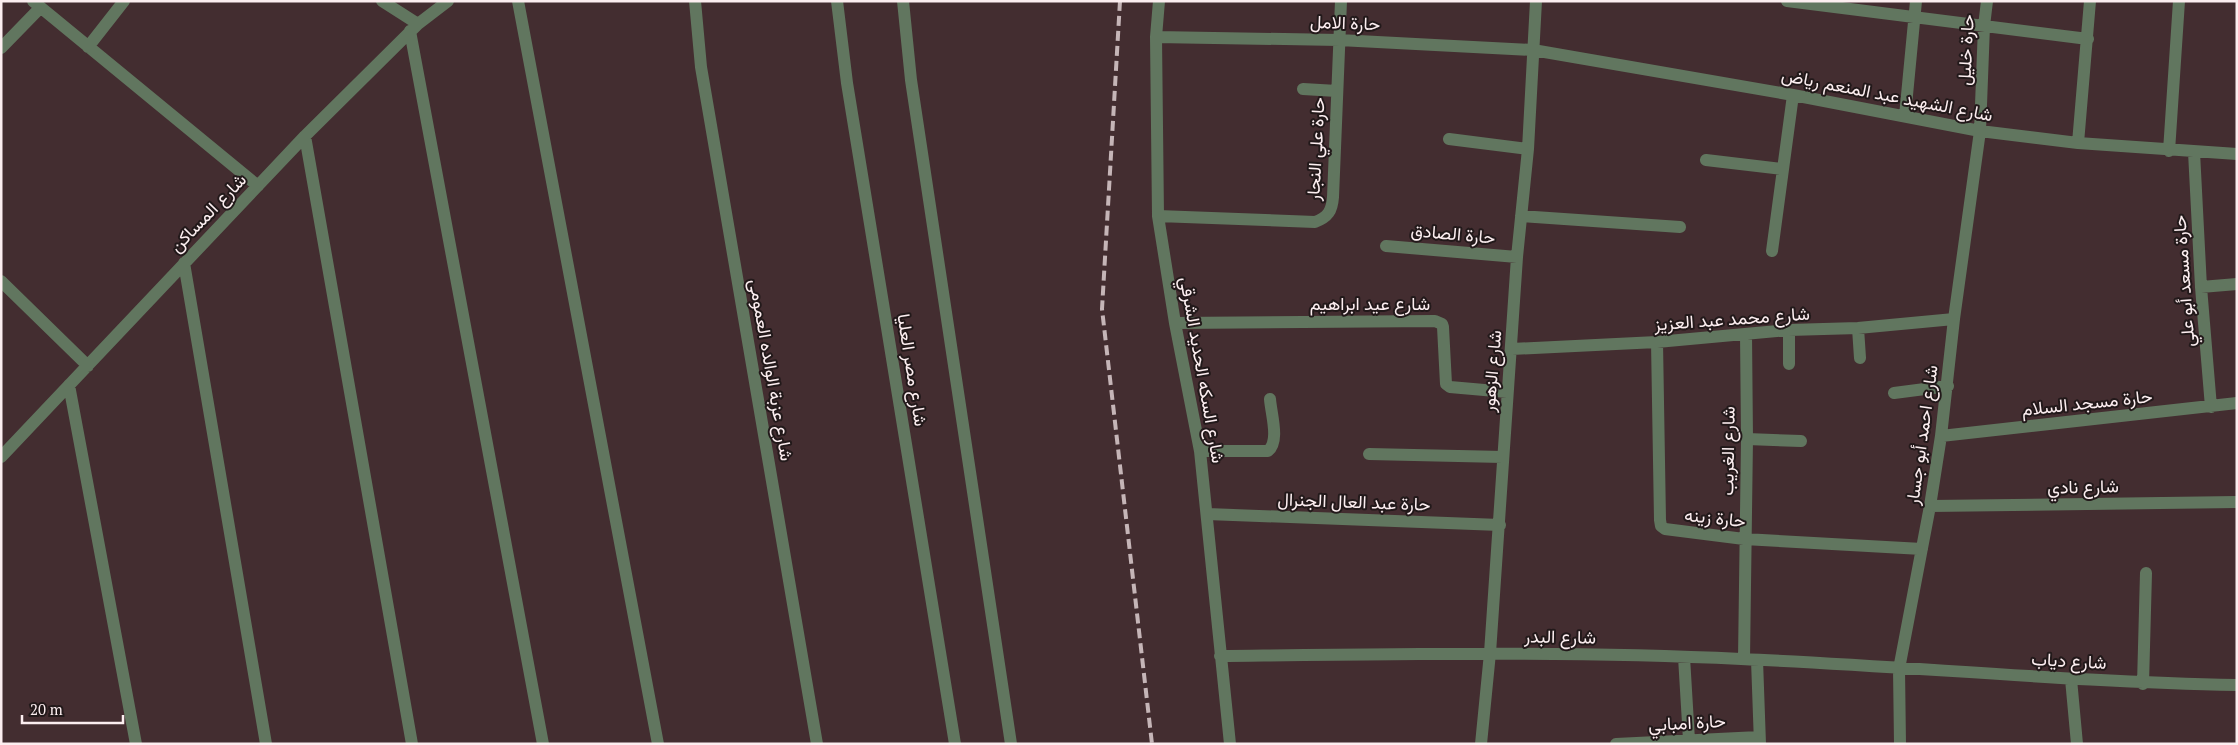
<svg xmlns="http://www.w3.org/2000/svg" width="2238" height="745" font-family="'PT Serif',Vazirmatn,serif">
<style>
.lines{fill:none;stroke-linecap:round;stroke-linejoin:round}
.minor{stroke:#61765f;stroke-width:12}
.rail{stroke:#c5b5b7;stroke-width:4;stroke-dasharray:10 5;stroke-linecap:butt}
.labels{text-anchor:middle;stroke-width:4;stroke-linejoin:round;paint-order:stroke}
.street-label{font-size:18px;fill:#fceef0;stroke:#22191a}
</style>
<rect width="100%" height="100%" fill="#432d30"/>
<g class="lines">
<path class="minor" d="M33 1 258 186
M382 1 418 24
M518 1 658 744
M695 1 701 67 817 744
M837 1 847 83 955 744
M903 1 911 80 1011 744
M1159 1 1156 37 1158 216 1175 323 1200 451 1230 744
M1787 1 2088 39
M410 31 543 744
M1156 37 1339 40 1533 50 1793 95 1980 131 2078 143 2237 154
M88 47 124 1
M1 48 40 8
M1303 89 1337 91
M1905 116 1916 1
M305 136 412 744
M1449 139 1528 149
M2078 143 2090 1
M2169 151 2179 1
M2194 152 2201 287 2211 407
M1706 160 1782 169
M1158 216 1315 222C1328 217 1332 211 1333 197L1341 1
M1521 216 1680 227
M1386 246 1517 257
M1772 251 1793 95
M184 263 266 744
M1 281 88 366
M2201 287 2237 284
M1175 323 1435 321 1442 324 1443 327 1446 384 1450 387 1507 392
M1858 328 1860 358
M1789 330V364
M1657 342 1660 520 1661 526 1665 529 1744 539 1922 549
M1512 349 1657 342 1789 330 1858 328 1954 319
M69 385 136 744
M1894 393 1948 386
M1941 436 2237 403
M1747 439 1801 441
M1200 451H1268C1280 441 1271 414 1270 399
M1369 454 1503 457
M1 457 305 136 418 24 448 1
M1930 506 2237 502
M1207 514 1500 525
M1220 656C1394 654 1568 651 1741 659 1907 666 2071 682 2237 685
M1684 657 1689 740
M1744 659 1747 439 1746 334
M1757 660 1760 744
M2071 679 2077 744
M2143 684 2146 573
M1481 744 1490 653 1517 257 1528 149 1536 1
M1616 744 1759 737
M1900 744 1899 669 1930 506 1941 436 1954 319 1980 131 1984 26 1987 1"/>
<path class="rail" d="M1120 1 1102 309 1152 744"/>
</g>
<g class="labels">
<g class="street-label">
<text transform="translate(1345 23) rotate(2)" y="6">حارة الامل</text>
<text transform="translate(1966 50) rotate(-87)" y="6">حارة خليل</text>
<text transform="translate(1887 95) rotate(11)" y="6">شارع الشهيد عبد المنعم رياض</text>
<text transform="translate(1316 149) rotate(-87)" y="6">حارة علي النجار</text>
<text transform="translate(208 213) rotate(-46)" y="6">شارع المساكن</text>
<text transform="translate(1453 234) rotate(5)" y="6">حارة الصادق</text>
<text transform="translate(2184 281) rotate(-94)" y="6">حارة مسعد أبو علي</text>
<text x="1370" y="310">شارع عيد ابراهيم</text>
<text transform="translate(1732 319) rotate(-4)" y="6">شارع محمد عبد العزيز</text>
<text transform="translate(771 370) rotate(80)" y="6">شارع عزبة الوالده العمومى</text>
<text transform="translate(912 370) rotate(81)" y="6">شارع مصر العليا</text>
<text transform="translate(1202 370) rotate(80)" y="6">شارع السكه الحديد الشرقي</text>
<text transform="translate(1492 371) rotate(-85)" y="6">شارع الزهور</text>
<text transform="translate(2087 403) rotate(-6)" y="6">حارة مسجد السلام</text>
<text transform="translate(1922 435) rotate(-82)" y="6">شارع احمد أبو جسار</text>
<text transform="translate(1728 451) rotate(-89)" y="6">شارع الغريب</text>
<text transform="translate(2083 487) rotate(-1)" y="6">شارع نادي</text>
<text transform="translate(1354 502) rotate(2)" y="6">حارة عبد العال الجنرال</text>
<text transform="translate(1715 518) rotate(6)" y="6">حارة زينه</text>
<text transform="translate(1560 637) rotate(1)" y="6">شارع البدر</text>
<text transform="translate(2069 661) rotate(3)" y="6">شارع دياب</text>
<text transform="translate(1687 723) rotate(-3)" y="6">حارة امبابي</text>
</g>
</g>
<rect width="2238" height="745" fill="none" stroke="#fceef0" stroke-width="5"/>
<path d="M22 715v8h101v-8" fill="none" stroke="#fceef0" stroke-width="2.5"/>
<text x="30" y="715" font-size="15" fill="#fceef0" stroke="#22191a" stroke-width="4" paint-order="stroke">20 m</text>
</svg>
